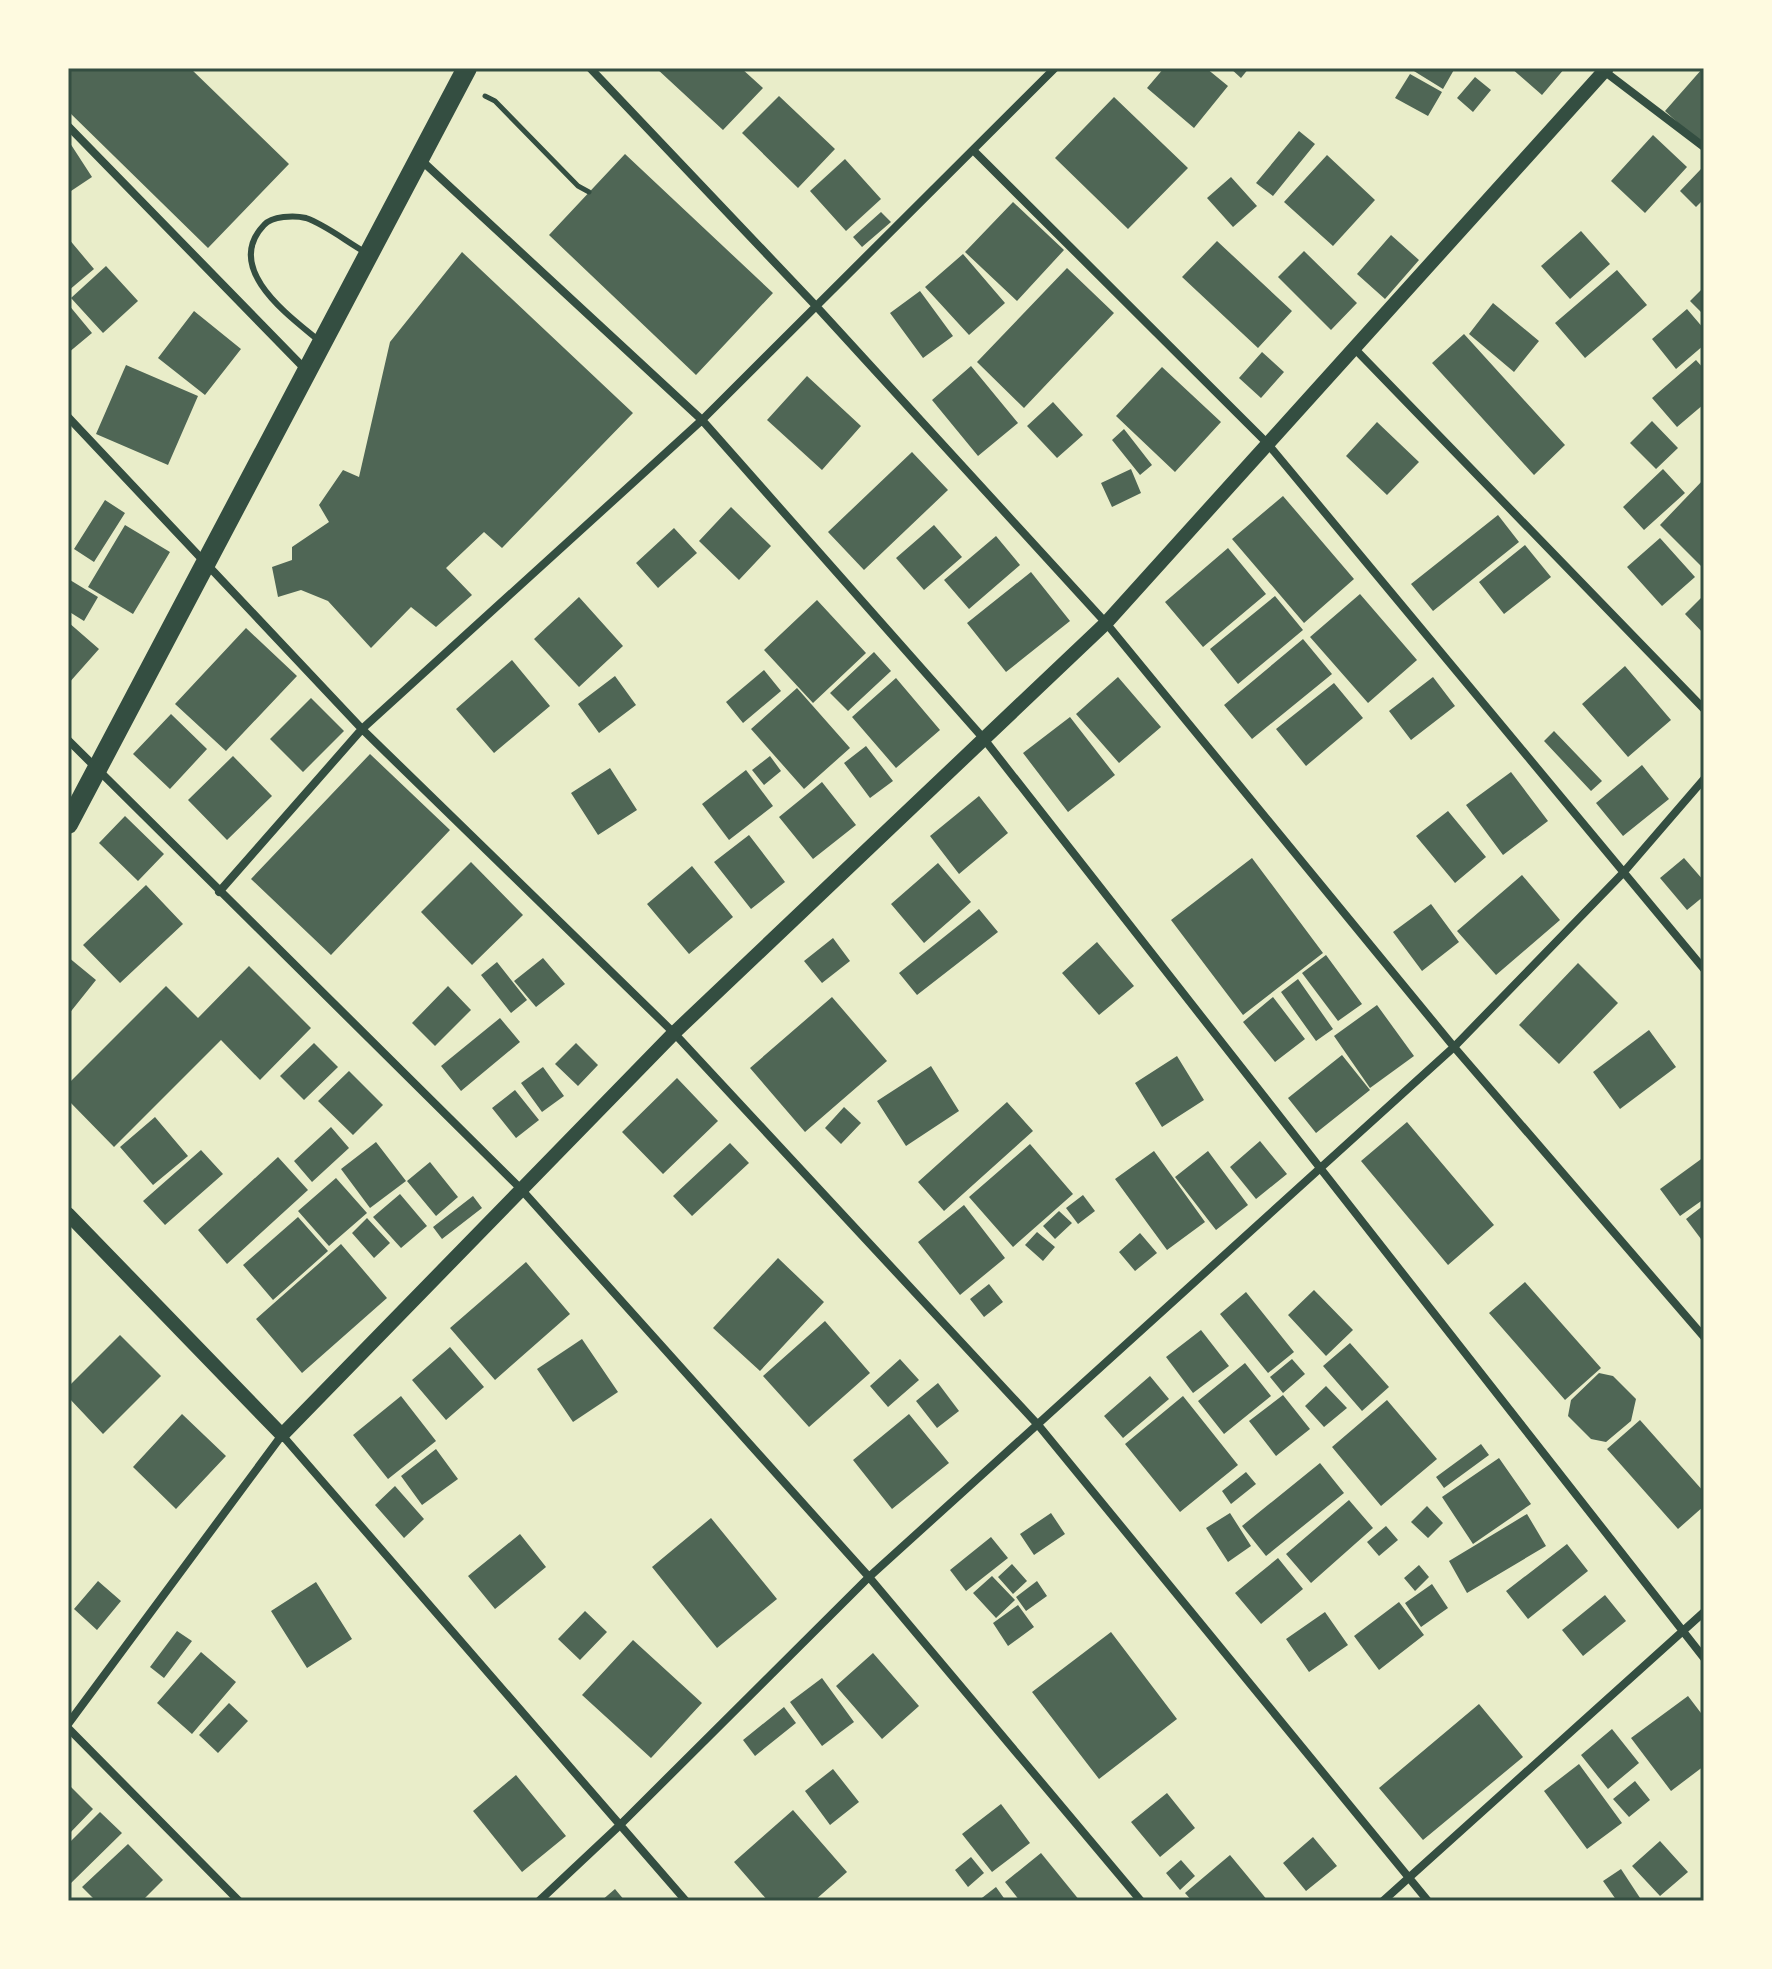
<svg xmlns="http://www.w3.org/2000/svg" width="1772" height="1969" font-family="'Fira Sans Condensed',sans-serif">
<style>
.building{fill:#4f6655}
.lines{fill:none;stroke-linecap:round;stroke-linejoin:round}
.path{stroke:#344e41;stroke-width:5}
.service{stroke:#344e41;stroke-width:6}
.minor{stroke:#344e41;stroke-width:8}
.tertiary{stroke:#344e41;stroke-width:14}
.primary{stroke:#344e41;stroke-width:20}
.neatline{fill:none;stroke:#344e41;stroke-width:3}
</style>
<rect width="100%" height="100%" fill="#e9edc9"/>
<path class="building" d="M68 68H190L289 164 208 248 68 111Z
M656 68H741L763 88 723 130Z
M1164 68H1206L1228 86 1194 128 1147 88Z
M1230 68H1249L1241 78Z
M1409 68H1455L1443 89Z
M1511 68H1565L1542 95Z
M1702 69 1704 138 1700 143 1665 111Z
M1410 74 1442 92 1428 116 1395 98Z
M1475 77 1491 90 1473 112 1457 98Z
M779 96 835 149 798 188 742 133Z
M1114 97 1188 168 1128 229 1055 158Z
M1299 131 1315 144 1273 196 1256 183Z
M1653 135 1687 167 1645 213 1611 181Z
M68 140 92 177 68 193Z
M625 154 773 293 696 375 549 235Z
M1327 155 1375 200 1333 246 1284 202Z
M845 159 881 199 846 231 810 191Z
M1701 169 1704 199 1696 207 1680 191Z
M1231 177 1257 206 1233 227 1207 198Z
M1013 202 1064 250 1017 301 965 252Z
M881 212 891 222 862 247 853 237Z
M1581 231 1610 264 1570 299 1541 266Z
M1391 235 1419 260 1385 299 1357 274Z
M68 238 94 269 68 291Z
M1217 241 1292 311 1258 348 1182 277Z
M1304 251 1357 303 1331 330 1278 277Z
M462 252 633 413 502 548 484 532 446 568 472 595 436 627 411 607 371 648 328 601 301 590 278 597 272 567 292 560V547L329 522 319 505 343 470 359 477 390 342Z
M963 254 1005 303 969 335 925 287Z
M106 266 138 301 103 333 71 298Z
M1067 268 1114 313 1024 408 977 362Z
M1617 270 1647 305 1585 358 1555 323Z
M1704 287V315L1690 301Z
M920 291 953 336 923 358 890 313Z
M1493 303 1539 341 1514 372 1469 334Z
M68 304 92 333 68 353Z
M1687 309 1704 329V345L1676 369 1652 339Z
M194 311 241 349 205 395 158 358Z
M1464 334 1565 445 1534 475 1432 363Z
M1262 352 1284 372 1261 398 1239 378Z
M1696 360 1704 369V404L1677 427 1652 398Z
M126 365 198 396 168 465 96 434Z
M971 366 1018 423 978 456 932 400Z
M1162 367 1221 422 1175 472 1116 416Z
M807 376 861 426 822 470 767 420Z
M1053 402 1083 435 1057 458 1027 426Z
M1652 421 1678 448 1656 469 1630 443Z
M1377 422 1419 462 1387 495 1346 456Z
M1124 429 1152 465 1140 475 1112 440Z
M912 452 948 490 864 570 828 532Z
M1131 469 1141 493 1112 507 1101 483Z
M1663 469 1685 493 1644 530 1623 507Z
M1704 479V569L1660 525Z
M1283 496 1354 579 1304 623 1232 539Z
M105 500 125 513 94 562 74 549Z
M731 507 771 546 739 580 699 541Z
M1498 515 1519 542 1433 611 1411 584Z
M125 525 170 552 133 614 88 587Z
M934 525 962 557 924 590 896 558Z
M674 528 697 553 658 588 636 563Z
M996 536 1020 565 969 609 944 580Z
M1660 538 1695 577 1662 606 1627 567Z
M1525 545 1551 577 1504 614 1479 582Z
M1228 548 1266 594 1203 647 1165 602Z
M1031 572 1070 621 1006 672 967 623Z
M70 580 98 597 84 621 68 611Z
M1360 594 1417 660 1368 703 1310 637Z
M1704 595V634L1685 614Z
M1275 596 1303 630 1238 684 1210 649Z
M579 597 623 646 579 687 534 639Z
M817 600 866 653 813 703 764 650Z
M68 622 99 649 68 684Z
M246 628 297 676 226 751 175 704Z
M1303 639 1332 674 1252 739 1224 705Z
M874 652 891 671 848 711 830 693Z
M512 660 550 706 494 753 456 709Z
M1625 666 1671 720 1628 757 1582 704Z
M764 670 781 691 743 723 726 702Z
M615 676 636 705 599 733 578 704Z
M1118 677 1161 727 1119 763 1076 714Z
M1433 677 1455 706 1411 740 1389 711Z
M896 678 940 730 896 768 852 717Z
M1334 683 1363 718 1306 766 1276 729Z
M797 688 850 748 804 789 751 729Z
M311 698 344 731 303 772 270 739Z
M171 714 207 749 170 789 133 754Z
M1070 717 1115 775 1068 812 1023 753Z
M1554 731 1602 781 1591 791 1544 741Z
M866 746 893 781 870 798 844 763Z
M370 754 450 830 331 955 251 879Z
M233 756 272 796 227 840 188 800Z
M770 756 781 771 764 785 752 770Z
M1642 765 1669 799 1623 836 1596 803Z
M610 768 637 810 598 835 571 793Z
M746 770 773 806 729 840 702 804Z
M1511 772 1548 821 1503 855 1466 805Z
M822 782 856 825 813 859 779 817Z
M979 796 1008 833 959 874 930 836Z
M1448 811 1486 857 1455 883 1416 836Z
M125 816 164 854 138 881 99 843Z
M749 835 785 882 751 909 714 862Z
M1252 858 1323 953 1243 1015 1171 920Z
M1684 858 1704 881V896L1687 910 1660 878Z
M471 862 523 915 472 965 421 912Z
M938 863 971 902 924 943 891 904Z
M692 866 733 917 689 954 647 904Z
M1522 875 1560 920 1496 975 1457 931Z
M146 885 183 924 120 983 83 945Z
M1431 904 1459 942 1422 971 1393 932Z
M979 909 998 932 917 995 899 973Z
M833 938 850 961 822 983 804 961Z
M1097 942 1134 986 1099 1015 1062 973Z
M1326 955 1362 1004 1338 1021 1302 973Z
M68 957 96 980 68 1015Z
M543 958 565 984 536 1007 514 981Z
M497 962 527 1000 511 1013 481 975Z
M1578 963 1618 1003 1559 1064 1519 1025Z
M249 966 311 1028 260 1080 221 1040 114 1147 68 1100V1084L166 986 198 1018Z
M1298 979 1333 1029 1316 1041 1281 992Z
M448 986 471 1010 435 1046 412 1023Z
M832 997 887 1061 805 1132 750 1068Z
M1273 997 1305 1039 1275 1062 1243 1022Z
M1377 1005 1414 1056 1370 1088 1334 1036Z
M500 1018 520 1042 461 1091 441 1066Z
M1649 1030 1676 1067 1620 1109 1593 1072Z
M314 1043 338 1067 304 1100 280 1076Z
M576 1043 598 1065 578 1086 555 1064Z
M1342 1055 1370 1090 1316 1133 1288 1098Z
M1177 1056 1204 1100 1162 1127 1135 1083Z
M931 1066 959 1111 906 1146 877 1101Z
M543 1067 564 1096 542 1112 521 1083Z
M349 1071 383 1105 353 1135 318 1101Z
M677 1078 718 1121 663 1174 622 1132Z
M515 1090 539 1120 516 1138 492 1108Z
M1007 1102 1033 1131 944 1211 918 1182Z
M844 1107 861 1123 841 1144 825 1128Z
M155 1117 188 1156 153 1185 120 1147Z
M1407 1122 1494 1225 1448 1265 1361 1161Z
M331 1127 349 1148 312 1182 294 1161Z
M1260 1141 1287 1174 1256 1199 1230 1167Z
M376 1142 406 1181 370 1208 341 1169Z
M730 1143 749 1163 692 1216 673 1196Z
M1030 1144 1073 1194 1013 1247 969 1197Z
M201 1150 223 1174 165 1225 143 1201Z
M1154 1151 1205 1222 1167 1250 1115 1179Z
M1208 1151 1248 1205 1216 1230 1175 1177Z
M278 1157 308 1190 227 1264 198 1230Z
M1704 1157V1199L1680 1216 1660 1189Z
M430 1162 458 1197 436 1216 407 1181Z
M336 1178 367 1213 329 1246 298 1211Z
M400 1194 427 1226 401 1248 373 1217Z
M1083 1195 1095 1211 1078 1224 1066 1208Z
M473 1196 482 1208 442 1239 433 1227Z
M964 1205 1005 1258 960 1295 918 1242Z
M1704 1205V1243L1686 1219Z
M1059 1211 1072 1223 1055 1239 1043 1226Z
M298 1217 328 1251 273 1300 243 1265Z
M367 1218 390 1243 374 1258 352 1233Z
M1037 1232 1055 1247 1043 1261 1025 1245Z
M1140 1233 1157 1253 1135 1271 1119 1252Z
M341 1244 387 1298 302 1373 256 1319Z
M778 1258 824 1302 760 1371 713 1328Z
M526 1262 570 1314 495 1380 450 1328Z
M1525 1282 1601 1368 1565 1400 1489 1313Z
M989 1284 1003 1302 984 1317 970 1299Z
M1314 1290 1353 1330 1326 1356 1288 1315Z
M1246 1292 1294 1352 1268 1373 1220 1314Z
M825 1321 870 1373 809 1427 763 1376Z
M1201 1330 1229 1366 1193 1393 1166 1357Z
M120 1335 161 1376 103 1434 68 1397V1387Z
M582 1339 618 1392 573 1422 537 1369Z
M1350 1343 1389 1387 1362 1411 1323 1366Z
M450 1347 484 1387 446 1420 412 1380Z
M900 1359 919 1380 888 1407 870 1386Z
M1292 1359 1305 1374 1283 1393 1270 1377Z
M1245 1363 1271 1396 1224 1434 1198 1401Z
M1599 1373 1613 1376 1636 1399 1631 1421 1606 1442 1591 1439 1568 1416 1571 1400Z
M1150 1376 1169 1399 1123 1438 1104 1416Z
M938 1383 959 1411 937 1428 916 1401Z
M1326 1386 1347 1408 1324 1427 1305 1406Z
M1283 1395 1310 1429 1276 1456 1249 1421Z
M401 1396 436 1441 388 1479 353 1435Z
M1183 1396 1238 1465 1180 1512 1125 1444Z
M1387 1400 1437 1459 1381 1506 1332 1447Z
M182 1414 226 1456 176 1509 133 1467Z
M909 1414 949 1463 892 1509 853 1460Z
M1640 1420 1704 1492V1506L1678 1529 1607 1449Z
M1481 1444 1489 1455 1444 1488 1436 1477Z
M436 1449 458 1479 422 1505 401 1476Z
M1499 1458 1531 1504 1473 1544 1442 1497Z
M1320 1463 1344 1493 1266 1556 1242 1526Z
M1246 1472 1256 1484 1231 1504 1222 1491Z
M395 1486 424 1519 404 1538 375 1505Z
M1349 1500 1373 1528 1311 1583 1286 1554Z
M1427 1506 1443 1523 1428 1538 1411 1522Z
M1051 1513 1065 1534 1034 1555 1020 1534Z
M1230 1513 1251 1546 1228 1562 1206 1528Z
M1527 1514 1546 1546 1467 1593 1449 1561Z
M711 1518 777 1599 717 1648 652 1567Z
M1386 1526 1398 1540 1379 1556 1367 1542Z
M520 1534 546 1567 495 1609 468 1576Z
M991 1537 1008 1558 966 1591 950 1570Z
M1567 1544 1588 1571 1528 1619 1506 1591Z
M1278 1558 1303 1589 1261 1624 1235 1593Z
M1012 1564 1027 1581 1013 1594 998 1577Z
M1419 1565 1429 1577 1415 1591 1404 1578Z
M992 1576 1015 1600 996 1618 973 1593Z
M98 1581 121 1601 97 1630 74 1609Z
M1037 1581 1047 1596 1026 1611 1016 1597Z
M316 1582 352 1639 307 1668 271 1611Z
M1432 1584 1448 1608 1421 1627 1405 1603Z
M1605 1595 1626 1621 1583 1656 1562 1630Z
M1399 1602 1424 1635 1379 1670 1354 1636Z
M1018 1605 1034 1627 1008 1646 993 1623Z
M585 1611 607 1632 580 1660 558 1639Z
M1325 1612 1348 1645 1309 1672 1286 1639Z
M177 1631 192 1641 164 1678 150 1667Z
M1111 1632 1177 1719 1099 1779 1032 1692Z
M633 1640 702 1703 651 1758 582 1695Z
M201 1652 236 1682 192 1734 157 1703Z
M873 1653 919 1706 882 1739 836 1686Z
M822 1678 854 1722 822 1746 790 1702Z
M1688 1696 1704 1717V1766L1671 1791 1631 1738Z
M229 1703 248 1721 218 1753 199 1735Z
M1479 1704 1523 1757 1423 1840 1379 1788Z
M784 1707 796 1723 755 1756 743 1740Z
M1612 1729 1639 1763 1608 1789 1581 1755Z
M1579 1764 1622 1823 1587 1849 1544 1791Z
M833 1769 859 1802 830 1825 805 1791Z
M516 1775 566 1836 522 1872 473 1811Z
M1635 1781 1650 1800 1629 1817 1613 1799Z
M68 1784 93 1809 68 1835Z
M1167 1793 1195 1828 1160 1857 1131 1822Z
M1001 1804 1030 1843 992 1872 962 1834Z
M793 1810 847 1872 814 1901H768L734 1862Z
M100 1812 122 1833 68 1886V1844Z
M1313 1837 1337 1866 1306 1891 1283 1863Z
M1660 1841 1688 1872 1660 1896 1632 1866Z
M128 1844 163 1880 142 1901H96L82 1887Z
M1041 1853 1080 1901H1020L1005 1882Z
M1230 1855 1268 1901H1192L1185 1893Z
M971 1857 984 1873 968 1887 955 1870Z
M1181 1860 1195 1876 1180 1890 1166 1873Z
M1621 1869 1642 1901H1617L1603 1881Z
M996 1887 1006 1901H978Z
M615 1889 625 1901H601Z"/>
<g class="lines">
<path class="path" d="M485 96 495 101 578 186 589 192"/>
<path class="service" d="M317 339C288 315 223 268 264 225 272 216 294 215 306 218 326 225 347 242 365 252"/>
<path class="minor" d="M590 68 816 306 1106 623 1454 1047 1704 1337
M1604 71 1704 147
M68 126 305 369
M973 150 1267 443 1704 969
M421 160 702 420 984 739 1704 1658
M1354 348 1704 709
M68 417 362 729 674 1033 1039 1426 1428 1901
M68 740 520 1188 869 1577 1141 1901
M219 892 362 729 702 420 1055 68
M68 1724 282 1435 686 1901
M68 1728 239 1901
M539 1901 620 1825 869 1577 1454 1047 1623 873 1704 779
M1383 1901 1704 1612"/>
<path class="tertiary" d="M68 1214 282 1435 674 1033 1106 623 1607 68"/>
<path class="primary" d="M68 824 467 68"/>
</g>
<rect width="1772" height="1969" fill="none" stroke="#fefae0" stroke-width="140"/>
<rect x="70" y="70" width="1632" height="1829" class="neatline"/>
</svg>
